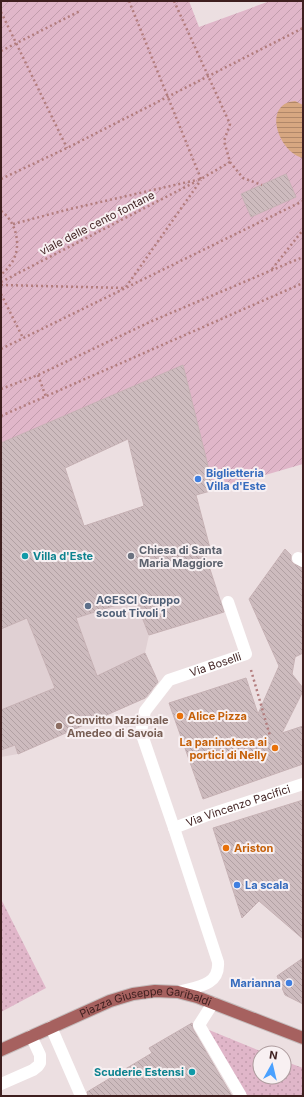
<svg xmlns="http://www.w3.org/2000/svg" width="304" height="1097" font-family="Inter,sans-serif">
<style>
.built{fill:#e0d0d3}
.grass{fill:url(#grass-dots)}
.garden{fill:url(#garden-furrows)}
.water{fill:url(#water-rules)}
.building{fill:url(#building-back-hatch);stroke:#c6b1b4;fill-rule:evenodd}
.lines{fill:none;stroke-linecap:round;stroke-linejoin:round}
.major-casing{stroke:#c5bcbc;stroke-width:14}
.path{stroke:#b37d7e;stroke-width:2.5;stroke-dasharray:2 3;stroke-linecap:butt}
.minor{stroke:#fff;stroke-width:12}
.major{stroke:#a6615f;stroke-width:12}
.shop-dot{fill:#3f7fe0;stroke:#f8f0f2;stroke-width:1.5}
.culture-dot{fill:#0f9aa8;stroke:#f8f0f2;stroke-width:1.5}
.worship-dot{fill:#6b7280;stroke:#f8f0f2;stroke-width:1.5}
.service-dot{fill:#5c6f8a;stroke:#f8f0f2;stroke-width:1.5}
.food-dot{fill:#e8710a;stroke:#f8f0f2;stroke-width:1.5}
.education-dot{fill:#8d6e63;stroke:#f8f0f2;stroke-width:1.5}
.labels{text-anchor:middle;stroke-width:4;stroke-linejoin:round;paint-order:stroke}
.street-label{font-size:11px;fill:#3e1f1f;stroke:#f8f0f2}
.shop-label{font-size:11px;font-weight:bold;fill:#366cbe;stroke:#f8f0f2;text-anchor:start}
.worship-label{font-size:11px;font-weight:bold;fill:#5b616d;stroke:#f8f0f2;text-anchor:start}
.culture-label{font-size:11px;font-weight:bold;fill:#0d838f;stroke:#f8f0f2;text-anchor:start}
.service-label{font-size:11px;font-weight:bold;fill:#4e5e75;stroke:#f8f0f2;text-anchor:start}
.food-label{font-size:11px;font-weight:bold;fill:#c56008;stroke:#f8f0f2;text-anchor:start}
.education-label{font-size:11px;font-weight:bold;fill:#785e54;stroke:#f8f0f2;text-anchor:start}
</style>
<defs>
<pattern id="grass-dots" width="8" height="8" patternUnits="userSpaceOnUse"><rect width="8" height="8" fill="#e0b6c9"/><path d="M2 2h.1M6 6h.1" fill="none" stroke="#c19cac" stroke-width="1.8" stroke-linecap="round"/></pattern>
<pattern id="garden-furrows" width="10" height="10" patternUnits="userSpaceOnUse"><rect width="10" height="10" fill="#e0b6c9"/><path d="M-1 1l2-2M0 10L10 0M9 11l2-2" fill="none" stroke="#c19cac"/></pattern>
<pattern id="water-rules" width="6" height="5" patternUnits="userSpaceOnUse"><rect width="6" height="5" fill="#d7a781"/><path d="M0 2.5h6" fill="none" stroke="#b08769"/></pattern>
<pattern id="building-back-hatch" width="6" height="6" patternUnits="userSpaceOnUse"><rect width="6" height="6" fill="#cdbbbe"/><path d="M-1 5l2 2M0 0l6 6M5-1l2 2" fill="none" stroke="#b1a0a3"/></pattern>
</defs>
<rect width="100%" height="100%" fill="#ecdfe1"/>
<path class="built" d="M1 557 135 599 149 635 145 653 156 676 151 696 18 754 1 757Z"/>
<path class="grass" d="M1 899 46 988 1 1012Z
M192 1023 265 1053H260V1077H284V1061L303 1068V1096H235Z"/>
<path class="garden" d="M1 1H189L199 27 270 1H303V464L214 490 183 366 1 443Z"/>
<path class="water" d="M295 101 303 105V158C279 153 261 104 295 101Z"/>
<path class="building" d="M286 174 296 197 251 217 241 194Z
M183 365 214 490 196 495 211 552 205 554 224 612 149 635 135 599 76 618 97 676 145 653 158 682 145 698 18 754 15 745 1 750V710L55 688 27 618 1 629V443ZM128 439 144 506 84 526 65 468Z
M285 549 291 555V561L294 564 303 568V653L295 657 292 674 303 688V691L282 733 303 726V764L203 799 169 703 246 678 258 714 279 666 249 599Z
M303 800V939L259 901 242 918 213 828Z
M303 958V1004L285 995 277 976Z
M192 1023 193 1029 232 1096H88L87 1092 152 1053 149 1048Z"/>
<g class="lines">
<defs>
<g id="major">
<path id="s3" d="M1 1050 110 1001 133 994 155 991 178 992 197 997 303 1038"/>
</g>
</defs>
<use href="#major" class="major-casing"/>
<path class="path" d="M129 1 201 179
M174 1 230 124 224 141 230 162 243 178 262 185
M1 12 67 148
M1 51 80 11
M1 179 67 148 303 28
M1 211C17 222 23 249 10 265 7 269 5 272 1 274
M13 224 70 209 201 179 230 162
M272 269 303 230
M1 282 197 181
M1 285 124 288
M126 287 201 180
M1 294 23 338
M1 349 303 201
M38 375 46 397
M1 389 38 375 152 321 303 257
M1 416 303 283
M251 670 270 736"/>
<g class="minor">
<path d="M298 558 303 561"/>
<path id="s1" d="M174 828 208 815 303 784"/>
<path id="s2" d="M178 992C196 987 220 986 218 962L174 828 141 732 145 711 169 680 246 654 228 602"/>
<path d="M213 1003 199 1025 241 1096"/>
<path d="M51 1027 81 1096"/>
<path d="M1 1084 33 1070 38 1066 40 1063V1055L31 1036"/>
</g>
<use href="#major" class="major"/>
</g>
<g class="shop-dot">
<circle cx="198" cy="479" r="4"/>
<circle cx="237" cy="885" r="4"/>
<circle cx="289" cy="983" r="4"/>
</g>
<g class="culture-dot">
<circle cx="25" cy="556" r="4"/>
<circle cx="192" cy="1072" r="4"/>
</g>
<circle class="worship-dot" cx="131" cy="556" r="4"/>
<circle class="service-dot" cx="88" cy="606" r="4"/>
<g class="food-dot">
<circle cx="180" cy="716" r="4"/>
<circle cx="275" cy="748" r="4"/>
<circle cx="226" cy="848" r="4"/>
</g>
<circle class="education-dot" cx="59" cy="726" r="4"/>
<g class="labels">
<g class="street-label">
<text transform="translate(97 223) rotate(-27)" y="4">viale delle cento fontane</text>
<text dy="4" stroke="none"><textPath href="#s2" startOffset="408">Via Boselli</textPath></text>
<text dy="4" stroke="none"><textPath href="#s1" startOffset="68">Via Vincenzo Pacifici</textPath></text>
<text dy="4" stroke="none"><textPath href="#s3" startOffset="155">Piazza Giuseppe Garibaldi</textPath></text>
</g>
<g class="shop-label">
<text x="206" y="477">Biglietteria<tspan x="206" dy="13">Villa d'Este</tspan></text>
<text x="245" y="889">La scala</text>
<text x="281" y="987" text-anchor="end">Marianna</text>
</g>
<g class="worship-label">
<text x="139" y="554">Chiesa di Santa<tspan x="139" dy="13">Maria Maggiore</tspan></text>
</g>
<g class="culture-label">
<text x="33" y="560">Villa d'Este</text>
<text x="184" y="1076" text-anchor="end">Scuderie Estensi</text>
</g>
<g class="service-label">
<text x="96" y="604">AGESCI Gruppo<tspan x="96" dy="13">scout Tivoli 1</tspan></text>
</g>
<g class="food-label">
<text x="188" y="720">Alice Pizza</text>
<text x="267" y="746" text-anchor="end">La paninoteca ai<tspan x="267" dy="13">portici di Nelly</tspan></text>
<text x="234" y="852">Ariston</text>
</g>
<g class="education-label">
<text x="67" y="724">Convitto Nazionale<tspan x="67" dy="13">Amedeo di Savoia</tspan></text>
</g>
</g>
<rect width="304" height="1097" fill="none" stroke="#3e1f1f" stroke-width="4"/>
<g transform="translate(272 1065) rotate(8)"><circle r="19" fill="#f8f0f2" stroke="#ae9c9e"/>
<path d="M0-3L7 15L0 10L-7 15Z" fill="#4aa0ff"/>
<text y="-6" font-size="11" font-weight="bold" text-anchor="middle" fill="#3e1f1f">N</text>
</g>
</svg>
